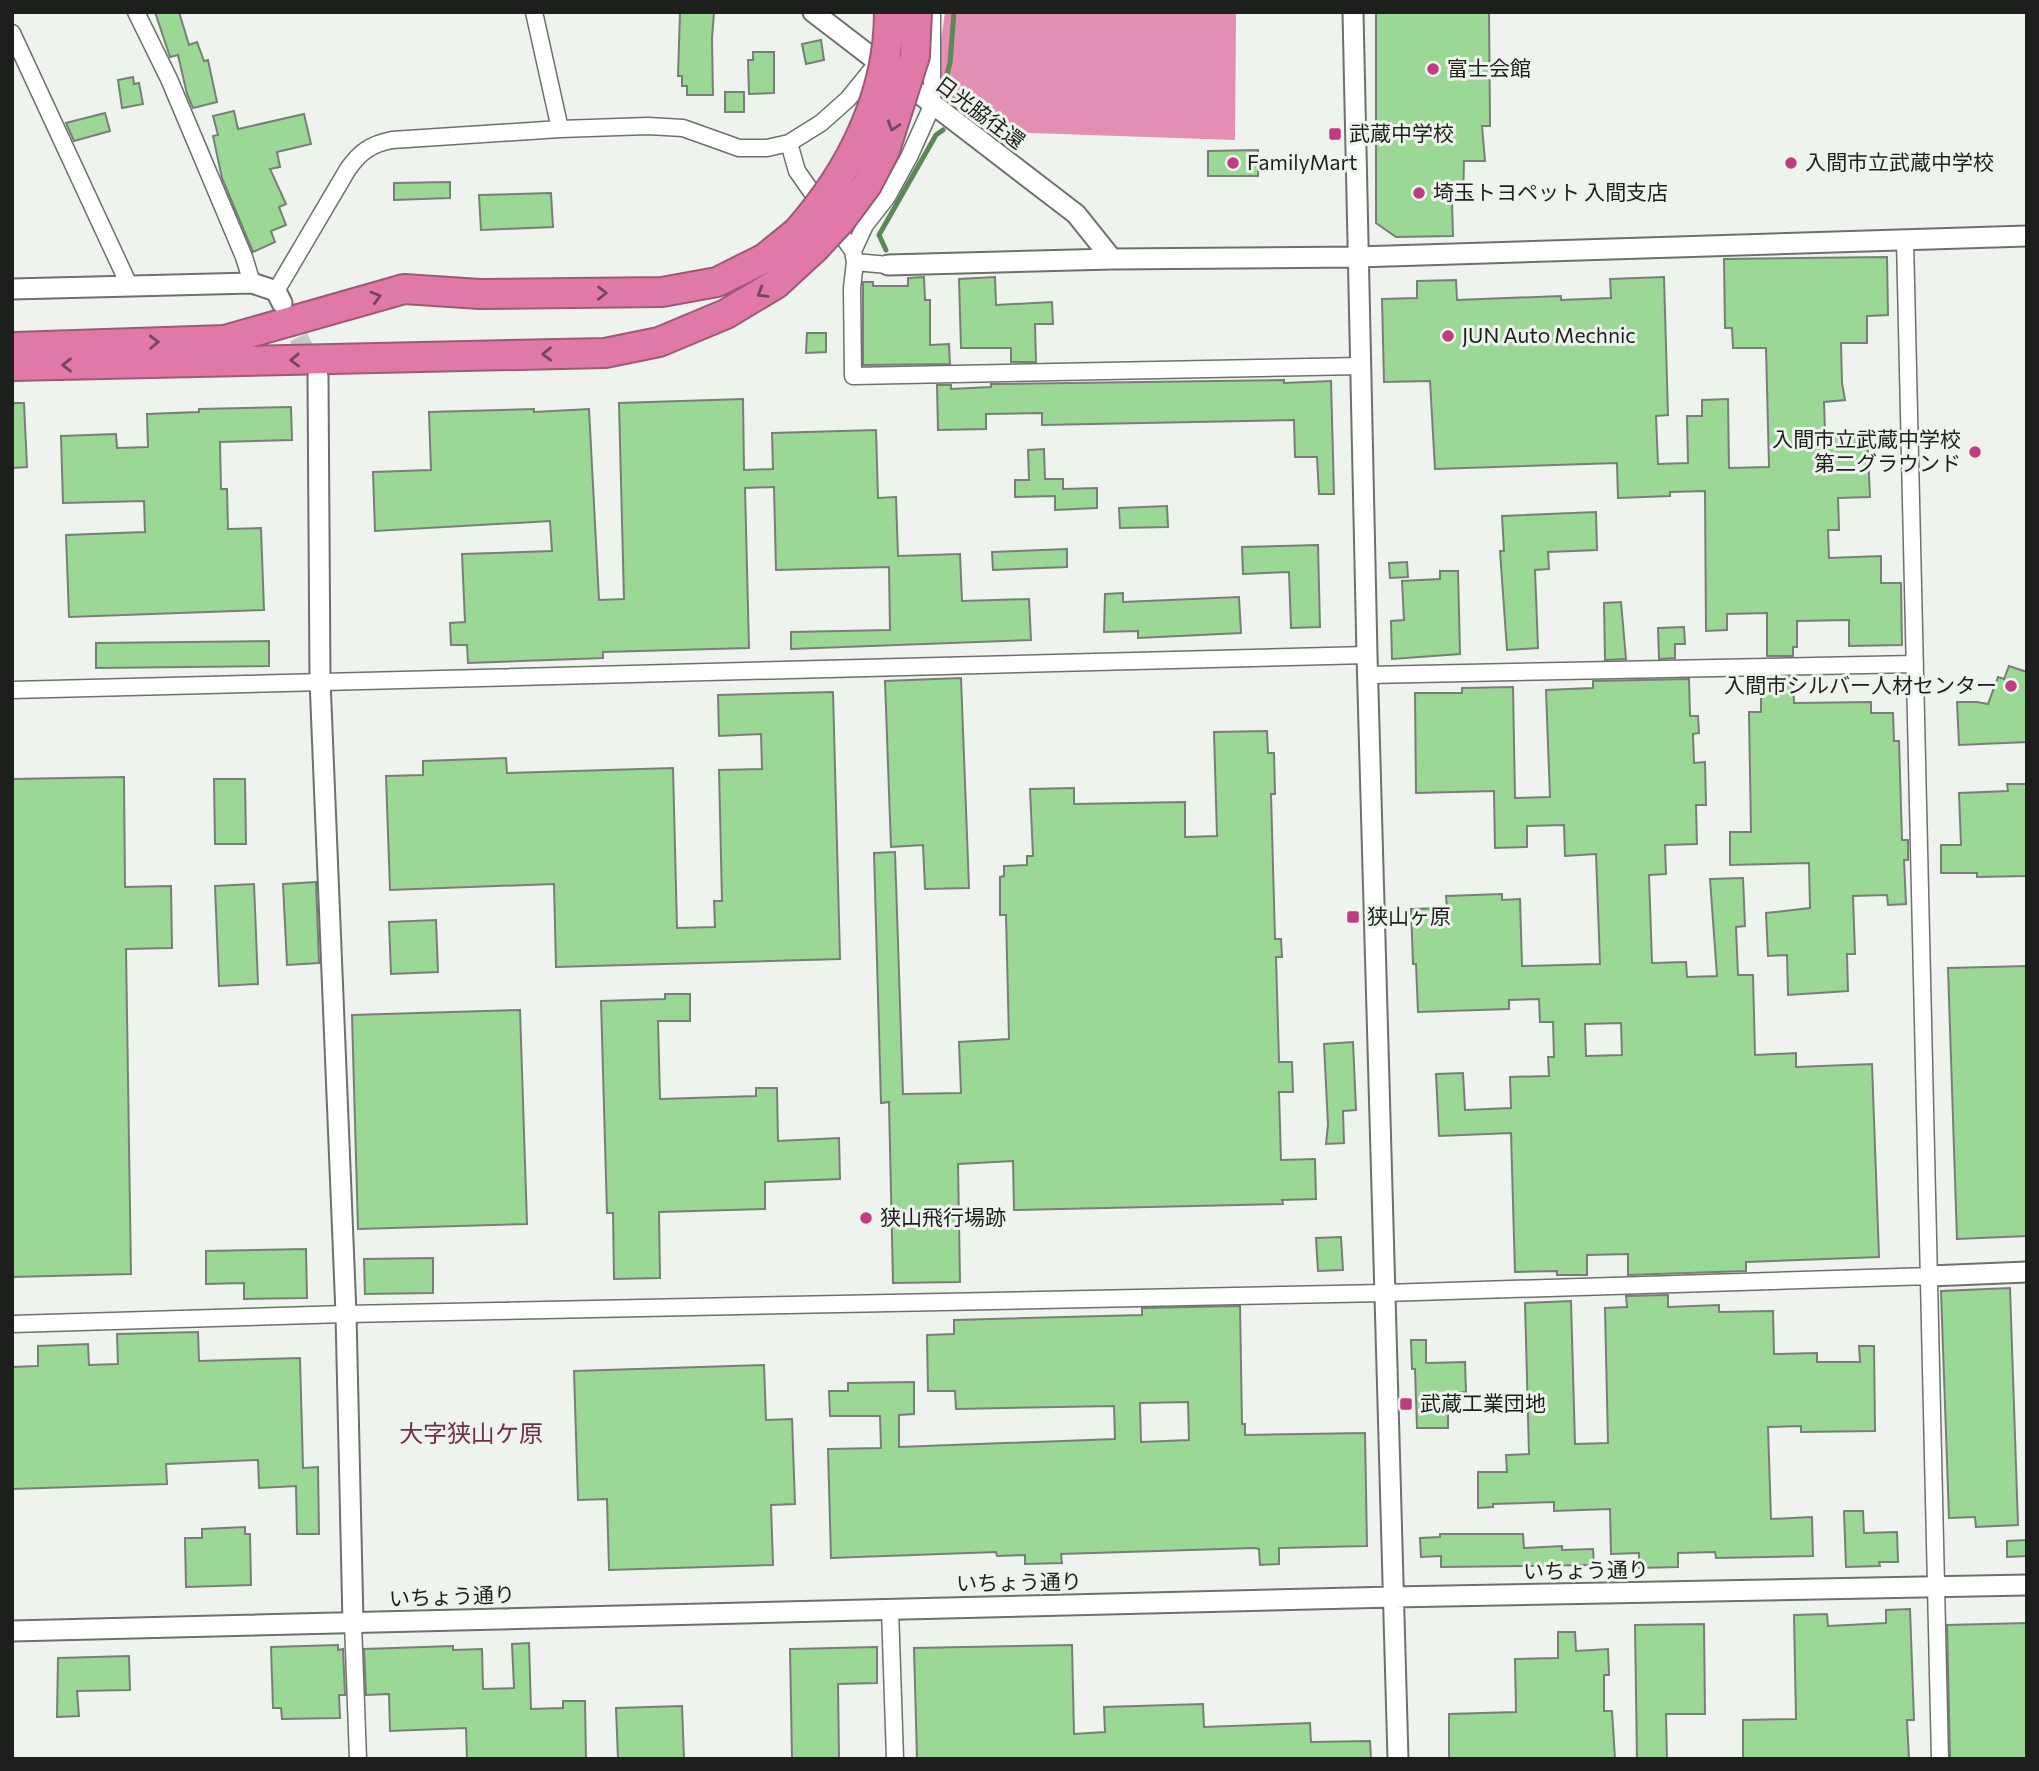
<svg xmlns="http://www.w3.org/2000/svg" width="2039" height="1771" font-family="Commissioner,'Noto Sans JP',sans-serif">
<style>
.forest{fill:#e38fb3}
.lines{fill:none;stroke-linecap:round;stroke-linejoin:round}
.stream{stroke:#5d8759;stroke-width:5}
.building{fill:#9bd895;stroke:#797f78;stroke-width:2;fill-rule:evenodd}
.tertiary-tunnel{stroke:#c4c9c3;stroke-width:19;stroke-dasharray:19 10;stroke-linecap:butt}
.minor-casing{stroke:#6c716b;stroke-width:19}
.tertiary-casing{stroke:#6c716b;stroke-width:23}
.motorway-casing{stroke:#9c5a76;stroke-width:32}
.minor{stroke:#fff;stroke-width:16}
.tertiary{stroke:#fff;stroke-width:19}
.motorway{stroke:#e079a7;stroke-width:28}
.motorway-bridge-casing{stroke:#9c5a76;stroke-width:32;stroke-linecap:butt}
.motorway-bridge{stroke:#e079a7;stroke-width:28}
.oneway{stroke:#75485b}
.poi-dot{fill:#c03c80;stroke:#eef4ed;stroke-width:2.5}
.labels{text-anchor:middle;stroke-width:6;stroke-linejoin:round;paint-order:stroke}
.poi-label{font-size:21px;fill:#1d1f1c;stroke:#eef4ed;text-anchor:start}
.street-label{font-size:21px;fill:#1d1f1c;stroke:#eef4ed}
.quarter-label{font-size:24px;fill:#702e4e;stroke:#eef4ed}
</style>
<rect width="100%" height="100%" fill="#eef4ed"/>
<path class="forest" d="M945 12H1236L1235 140 1005 132 934 91Z"/>
<g class="lines">
<path class="stream" d="M945 82 950 63 954 12
M886 250 879 235 936 135 943 130"/>
</g>
<path class="building" d="M155 12H179L189 45 197 42 204 61 208 60 217 102 193 108 187 94 178 55 170 57Z
M680 12H714L712 39 713 95H687V86H682V76H678Z
M1376 12H1489L1490 126H1482L1485 161H1464L1463 202H1452L1453 236 1396 237 1376 223Z
M821 40 824 60 806 64 802 44Z
M753 52H774V93L749 94 748 60H753Z
M133 77 134 84 139 83 143 104 122 108 118 80Z
M725 92H744V112H725Z
M234 111 238 129 304 114 311 144 277 152 280 167 270 169 286 204 279 207 286 225 271 231 275 242 253 252 222 178 213 136 218 135 213 116Z
M105 113 110 131 74 141 66 123Z
M1258 150V176H1208V151Z
M450 182V198L394 200V183Z
M551 193 553 227 481 230 479 195Z
M1887 257 1888 315 1867 316V343H1841L1842 383 1845 400 1824 402 1825 433 1867 431 1870 497 1838 498 1839 530H1828L1829 558 1881 556V583H1901L1902 645 1849 646V620L1797 621V647H1793V656H1767V613L1727 614V630L1706 631 1705 491 1670 492V496L1618 498 1617 463 1435 469 1430 381 1384 382 1382 299 1417 298V281L1456 280 1457 300 1561 296V300L1611 298 1610 279 1664 277 1668 415 1656 416 1658 464 1688 463 1687 416H1702V400L1728 399 1729 468 1769 467 1766 348H1733L1732 328H1725L1724 259Z
M924 277 925 300H930V345L949 344 950 364 863 365V282H873V286H908V278Z
M995 277 996 305 1052 302 1053 324H1035L1036 362H1011V348H961L959 279Z
M807 333H826V352L806 353Z
M1284 380V383L1331 381 1334 494H1319L1317 457H1295L1294 420 1042 425V413L986 414V429L938 430 937 385H951V389L991 387V384Z
M743 399 744 470 773 469 772 433 876 430 878 498 896 497 898 556 960 554 962 601 1029 599 1031 640 791 649V632L890 630 889 567 776 570 774 487 745 488 749 648 603 652V658L468 663 467 645H451L450 623 465 622 462 554 552 551 550 521 375 531 373 472 431 470 429 412 534 409V412L589 409 599 600 624 599 619 403Z
M12 403H24L27 467 12 468Z
M291 407 292 440 220 442 221 489H227L228 529 261 528 264 610 69 617 66 535 145 532 144 501 63 503 61 436 116 434 117 448 148 447 147 414 199 412V409Z
M1044 449 1045 479H1063V489L1097 488V508L1055 510V496L1015 497V480H1029L1028 450Z
M1167 506 1168 527 1120 528 1119 508Z
M1596 512 1597 550 1548 552 1549 569 1535 570 1538 648 1507 650 1500 551H1504L1502 516Z
M1318 545 1320 627 1291 628 1289 572 1243 574 1242 547Z
M1067 549V567L993 570 992 552Z
M1407 562 1408 577 1390 578 1389 563Z
M1440 571H1458L1460 654 1392 659 1391 621 1404 620 1402 581 1440 579Z
M1123 593V602L1239 597 1241 633 1138 638V631L1104 632 1105 594Z
M1621 602 1626 659 1605 660 1604 603Z
M1684 627 1685 644H1675V658L1659 659 1658 628Z
M269 641V666L96 668V643Z
M2009 666 2027 672V742L1959 745 1957 702H1977L1988 704 1998 677 2004 679Z
M1793 677 1794 703 1871 702V713H1893L1894 741H1899L1902 840H1908V860H1904L1906 904 1888 905 1887 895 1853 896 1855 954H1847L1848 991 1788 995 1787 955 1768 956 1766 913 1810 908 1809 863 1730 865V832H1751L1749 712H1761V678Z
M961 678 969 888 925 889 923 845 891 847 885 681Z
M1689 679 1690 716H1698L1699 733 1693 734 1694 763 1705 762 1706 805H1696L1697 844 1665 845 1666 874 1649 875 1652 963 1686 962 1687 977 1717 976 1710 879 1743 878 1745 926 1736 927 1738 975H1753L1755 1055 1796 1053V1067L1872 1064 1879 1257 1746 1262V1271L1628 1275V1254L1587 1255V1275H1557V1271L1515 1272 1511 1133 1439 1136 1436 1074 1463 1073 1465 1110 1511 1108 1510 1077 1549 1076 1548 1057H1554L1553 1022H1540L1539 999 1509 1000V1009L1418 1012 1416 964H1413L1411 909 1447 908 1446 896 1502 894V900L1520 899 1522 966 1600 964 1596 854 1565 856 1564 825 1527 826V847L1495 848 1494 791 1416 793 1415 693H1462V688L1513 687 1515 798 1550 797 1546 690 1593 688V681ZM1621 1023 1622 1055 1586 1056 1585 1024Z
M833 692 840 959 556 967 554 884 390 890 386 776 423 775V761L506 758 507 773 673 768 677 928 715 927 714 901H722L719 770 762 769 761 734 719 736 718 695Z
M1267 731 1268 753H1274L1275 794H1271L1275 939H1281L1282 957H1276L1279 1062H1292L1293 1092H1279L1281 1160 1315 1159 1316 1199 1282 1200 1283 1204 1014 1210 1013 1161 958 1164 960 1282 893 1283 889 1102 881 1103 874 853 895 852 903 1094 961 1093 959 1042 1009 1039 1006 915H1000V877L1004 876V866L1027 865V856H1033L1030 789 1074 788V804L1185 802V837L1217 836 1214 732Z
M124 777 125 887 171 886 172 948 126 949 131 1274 12 1277V779Z
M214 779H245L246 844H215Z
M2007 784H2027V876L1977 877V873H1941V845H1961L1959 793 2008 791Z
M316 882 319 963 287 965 283 884Z
M254 884 258 984 219 986 215 886Z
M436 920 438 972 391 974 389 922Z
M2027 966V1236L1957 1239 1948 968Z
M665 994H690V1021H658L660 1099 756 1096V1088H777L778 1141 839 1138 840 1179 765 1182V1209L659 1212 660 1278 614 1279 613 1213H607L601 1001 665 999Z
M520 1010 527 1224 358 1229 352 1015Z
M1353 1042 1356 1110 1343 1111 1344 1143 1326 1144 1328 1125 1324 1044Z
M1341 1237 1343 1270 1318 1271 1316 1238Z
M306 1249 307 1298 244 1299V1283L206 1284V1251Z
M433 1258V1293L365 1294 364 1259Z
M2010 1288 2018 1525 1976 1527 1975 1517 1949 1518 1941 1291Z
M1668 1295V1307L1719 1305V1312L1773 1311 1774 1354 1817 1353V1362H1860L1859 1346H1874L1875 1431 1801 1432V1426L1768 1427 1771 1519 1812 1517 1813 1556 1716 1558 1715 1552 1678 1553V1567L1639 1568V1553L1611 1554 1610 1509 1554 1511V1502L1493 1504V1507L1478 1508V1472H1507L1506 1455 1529 1454 1525 1303 1571 1301 1575 1444 1608 1443 1605 1308 1627 1307 1626 1296Z
M1240 1306 1242 1424H1245V1435L1365 1433 1367 1546 1279 1548V1564L1260 1565 1259 1549 1255 1548 1061 1554 1062 1563 1025 1564V1555L997 1556 996 1552 831 1558 828 1449 881 1448 880 1416H830L829 1391H848V1383L914 1382V1414L899 1415V1447L1115 1439 1114 1406 956 1409 955 1391H928L927 1335 954 1334V1320L1142 1315V1308ZM1188 1402 1189 1440 1141 1442 1140 1403Z
M198 1332 199 1361 300 1358 303 1468 318 1467 319 1534H297L296 1486 259 1488 258 1460 166 1464 167 1484 12 1489V1367L38 1366V1346L88 1344 89 1365 118 1364 117 1334Z
M1411 1340H1426V1363L1465 1362 1466 1392 1448 1393V1428H1417L1415 1369H1412Z
M764 1365 766 1420 792 1419 795 1504 771 1505 773 1565 609 1570 607 1499 578 1500 574 1371Z
M1844 1511H1863L1864 1533 1897 1532 1898 1562H1879L1880 1566 1846 1567Z
M245 1527V1534H250L251 1585 186 1587 185 1538H202V1529Z
M1440 1534H1523L1524 1548 1562 1546V1550L1593 1549 1594 1565 1441 1567V1556L1421 1557 1420 1538 1440 1537Z
M2027 1540V1556L2007 1557V1541Z
M1910 1609 1914 1720H1907L1909 1759H1743V1720L1796 1719 1794 1615 1827 1614 1828 1626 1886 1623V1610Z
M2027 1623V1759H1950L1947 1625Z
M1704 1624 1705 1714H1666L1667 1759H1637L1635 1625Z
M1558 1632H1575L1576 1651 1608 1649 1609 1675H1604V1711H1612L1615 1759H1449V1714L1516 1712 1515 1659 1558 1658Z
M529 1643 531 1709 563 1708V1701H585L586 1759H467L466 1728 390 1731 389 1694 366 1695 364 1649 453 1646V1650L482 1649 483 1689 514 1688 512 1644Z
M338 1645V1650L343 1649 345 1695H339L340 1718 282 1719 281 1708H273L271 1647Z
M1072 1645 1074 1734 1105 1732 1104 1707 1203 1704 1204 1727 1310 1723 1311 1742 1370 1741 1371 1759H917L914 1648Z
M877 1647V1683L838 1684 839 1759H792L790 1649Z
M129 1656 130 1690 77 1691 79 1716 57 1717 58 1658Z
M682 1706 684 1759H618L616 1708Z"/>
<g class="lines">
<path class="tertiary-tunnel" d="M286 311 314 369"/>
<defs>
<path id="minor" d="M136 12 169 79 244 257 252 283
M534 12 560 129
M12 33 129 285
M789 143 797 171 853 251 855 262 888 265
M1905 240 1940 1759
M853 251 865 225 887 197 909 157 932 106V12
M855 262 852 288 853 376 1360 366
M276 291 348 169C360 152 371 144 392 140L560 129 648 126 683 128 739 148H767L789 143 821 123 848 99 878 62
M1368 675 1915 664
M12 690 1367 655
M12 1324 346 1314 1385 1293 1930 1276
M890 1609 895 1759
M353 1623 358 1759"/>
<path id="tertiary" d="M813 12 1076 214 1112 259
M1353 12 1367 655 1398 1759
M888 265 1112 259 1357 257 2027 236
M12 289 252 283 276 291 282 303
M318 376 320 680 346 1314 353 1623
M1930 1276 2027 1272
M12 1631 1393 1597 2027 1585"/>
<path id="motorway" d="M15 347 225 340 404 289 480 294 662 292 717 282 765 258 797 232
M12 366 605 353 659 342 726 314 776 284 814 249"/>
</defs>
<use href="#minor" class="minor-casing"/>
<use href="#tertiary" class="tertiary-casing"/>
<use href="#motorway" class="motorway-casing"/>
<use href="#minor" class="minor"/>
<use href="#tertiary" class="tertiary"/>
<use href="#motorway" class="motorway"/>
<defs>
<path id="motorway-bridge" d="M797 232C851 171 889 95 889 12
M814 249 841 220 867 185 885 150 915 56 917 12"/>
</defs>
<use href="#motorway-bridge" class="motorway-bridge-casing"/>
<use href="#motorway-bridge" class="motorway-bridge"/>
</g>
<defs><path id="oneway-chevron" d="M-2-3.5L2.5 0L-2 3.5" fill="none" stroke-width="1.6" stroke-linecap="round" stroke-linejoin="round" transform="scale(1.75)"/></defs>
<g class="oneway">
<use href="#oneway-chevron" transform="translate(893 126) rotate(108)"/>
<use href="#oneway-chevron" transform="translate(602 293)"/>
<use href="#oneway-chevron" transform="translate(762 293) rotate(149)"/>
<use href="#oneway-chevron" transform="translate(376 297) rotate(-16)"/>
<use href="#oneway-chevron" transform="translate(154 342) rotate(-2)"/>
<use href="#oneway-chevron" transform="translate(547 354) rotate(179)"/>
<use href="#oneway-chevron" transform="translate(295 360) rotate(179)"/>
<use href="#oneway-chevron" transform="translate(67 365) rotate(179)"/>
</g>
<g class="poi-dot">
<circle cx="1433" cy="69" r="7"/>
<rect x="1328" y="127" width="14" height="14" rx="3.5"/>
<circle cx="1233" cy="163" r="7"/>
<circle cx="1791" cy="163" r="7"/>
<circle cx="1419" cy="193" r="7"/>
<circle cx="1448" cy="336" r="7"/>
<circle cx="1975" cy="452" r="7"/>
<circle cx="2011" cy="686" r="7"/>
<rect x="1346" y="910" width="14" height="14" rx="3.5"/>
<circle cx="866" cy="1218" r="7"/>
<rect x="1399" y="1397" width="14" height="14" rx="3.5"/>
</g>
<g class="labels">
<g class="poi-label">
<text x="1447" y="76">富士会館</text>
<text x="1349" y="141">武蔵中学校</text>
<text x="1247" y="170">FamilyMart</text>
<text x="1805" y="170">入間市立武蔵中学校</text>
<text x="1433" y="200">埼玉トヨペット 入間支店</text>
<text x="1462" y="343">JUN Auto Mechnic</text>
<text x="1961" y="447" text-anchor="end">入間市立武蔵中学校<tspan x="1961" dy="24">第二グラウンド</tspan></text>
<text x="1997" y="693" text-anchor="end">入間市シルバー人材センター</text>
<text x="1367" y="924">狭山ヶ原</text>
<text x="880" y="1225">狭山飛行場跡</text>
<text x="1420" y="1411">武蔵工業団地</text>
</g>
<g class="street-label">
<text transform="translate(980 113) rotate(37)" y="7">日光脇往還</text>
<text transform="translate(1586 1571) rotate(-1)" y="7">いちょう通り</text>
<text transform="translate(1019 1583) rotate(-1)" y="7">いちょう通り</text>
<text transform="translate(452 1597) rotate(-2)" y="7">いちょう通り</text>
</g>
<g class="quarter-label">
<text x="471" y="1442">大字狭山ケ原</text>
</g>
</g>
<rect width="2039" height="1771" fill="none" stroke="#1d1f1c" stroke-width="28"/>
</svg>
